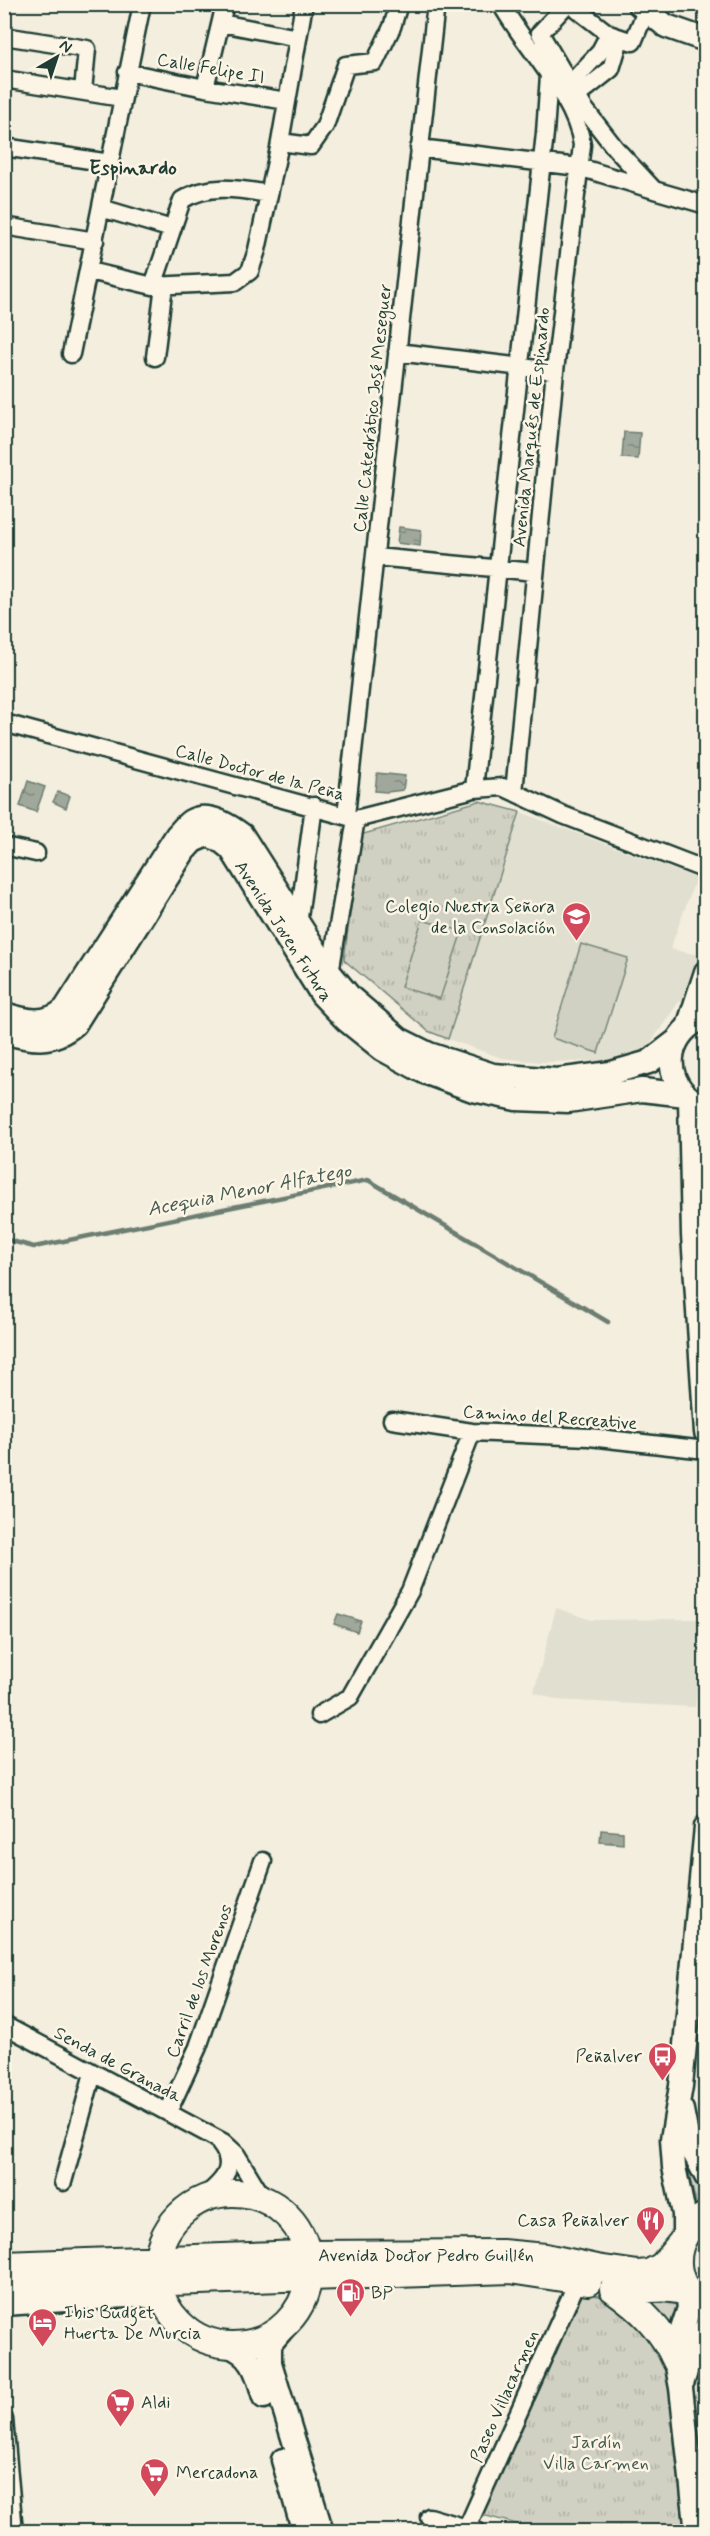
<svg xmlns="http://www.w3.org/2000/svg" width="710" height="2536" font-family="Mynerve,sans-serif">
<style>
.built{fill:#e1dfd0}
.grass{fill:url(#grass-tufts);stroke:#78877b;stroke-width:1.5}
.pitch{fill:#d0d1c2;stroke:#78877b;stroke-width:1.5}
.water{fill:url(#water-ripples);stroke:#6c7d72;stroke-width:1.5}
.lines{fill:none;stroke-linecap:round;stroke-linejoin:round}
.stream{stroke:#6c7d72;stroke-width:4.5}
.street-casing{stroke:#1f3d34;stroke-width:21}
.secondary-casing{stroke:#1f3d34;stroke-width:27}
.primary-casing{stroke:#1f3d34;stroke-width:30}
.street{stroke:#fcf5e5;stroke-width:16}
.secondary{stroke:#fcf5e5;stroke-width:22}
.primary{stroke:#fcf5e5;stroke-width:26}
.labels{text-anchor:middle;stroke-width:5;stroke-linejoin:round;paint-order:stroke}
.street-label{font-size:18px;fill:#1f3d34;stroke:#fcf5e5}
.poi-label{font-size:18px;fill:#1f3d34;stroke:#fcf5e5;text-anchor:start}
.park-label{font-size:18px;fill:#425b50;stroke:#fcf5e5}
.neighbourhood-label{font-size:20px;font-weight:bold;fill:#1f3d34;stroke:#fcf5e5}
.water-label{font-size:20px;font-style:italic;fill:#465d53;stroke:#fcf5e5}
</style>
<defs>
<pattern id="grass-tufts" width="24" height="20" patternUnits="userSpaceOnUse" patternTransform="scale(1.5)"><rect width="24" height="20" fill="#d0d1c2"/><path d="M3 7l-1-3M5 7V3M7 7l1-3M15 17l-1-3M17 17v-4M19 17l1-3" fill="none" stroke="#b2b4a7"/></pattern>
<pattern id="water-ripples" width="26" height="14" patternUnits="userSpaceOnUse" patternTransform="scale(1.5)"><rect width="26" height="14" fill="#a0a89b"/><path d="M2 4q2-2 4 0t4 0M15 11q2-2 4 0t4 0" fill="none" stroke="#828a7f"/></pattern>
</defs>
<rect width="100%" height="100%" fill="#f3eede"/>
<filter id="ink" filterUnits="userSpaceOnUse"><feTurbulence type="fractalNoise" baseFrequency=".0167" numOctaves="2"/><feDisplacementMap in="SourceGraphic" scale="12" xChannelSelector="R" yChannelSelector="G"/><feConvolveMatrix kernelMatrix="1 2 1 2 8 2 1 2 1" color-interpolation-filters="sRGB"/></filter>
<g filter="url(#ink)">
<path class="built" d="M520 812 696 878 670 949 698 955 691 993 678 1003 647 1048 605 1061 540 1062 502 1058 448 1039Z
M556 1608 591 1620 698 1619V1680L695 1707 557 1700 534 1692Z"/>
<path class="grass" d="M479 801 520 812 448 1039 428 1031 344 960 360 835Z
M682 2147 705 2188V2202L697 2207Z
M583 2293 604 2297 645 2325 669 2374 684 2531H543L479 2514Z
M644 2300 678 2302 671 2329Z"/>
<path class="pitch" d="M422 920 462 931 440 999 401 987Z
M581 944 628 958 598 1053 552 1038Z"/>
<path class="water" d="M624 432 640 433 638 459 622 458Z
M399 527 421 530 420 546 397 543Z
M377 773 405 776 403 790 387 792 375 791Z
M28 781 45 787 36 812 20 806Z
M58 792 70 796 66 808 53 802Z
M338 1614 361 1621 357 1632 334 1624Z
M601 1830 623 1832V1844L600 1842Z"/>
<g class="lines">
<path class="stream" d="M4 1239 34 1247 368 1180 608 1322"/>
<defs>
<path id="street" d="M501 4C524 46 576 98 582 145L555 371 514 792
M567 4 540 33 584 108 615 148 654 190 706 205
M570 4 609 34 633 42 646 11
M221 23 298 38
M4 36 87 49 83 91
M127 72 205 88 287 101
M4 79 122 98
M571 83 599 53 609 34
M205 88 225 4
M577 96 611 69 620 39
M280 142 311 146 325 126 346 65 375 62 392 27 399 4
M4 147 110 163
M419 148 579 167 651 189
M101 208 172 229
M4 226 95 241
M89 271 153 286 235 282 250 271 257 250 279 148 304 4
M153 286 182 200C209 183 239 189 269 194
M397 352 555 371
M71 354 142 4
M155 357 164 285
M375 557 535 572
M4 723 356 819 474 789 503 787 563 815 706 870
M474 789 545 133 549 75
M346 815 436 4
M4 846 36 853
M298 925 314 806
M330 973 356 819
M392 1420 472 1432 589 1437 706 1450
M319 1715 350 1697 410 1591 472 1432
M4 2025 223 2142 236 2154 258 2190 280 2210
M168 2112 198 2047 263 1861
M63 2182 93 2073
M198 2202C217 2186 241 2170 220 2144
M4 2307 142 2298 157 2302 179 2323
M4 2419 14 2532
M429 2517 477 2531
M465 2532 578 2280"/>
<path id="secondary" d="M639 4 666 26 706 40
M4 1014C27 1021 46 1026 65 1009L177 835C181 831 186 824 191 821 208 811 229 825 242 835L330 973 350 997 399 1039 429 1054 493 1075 557 1080 611 1073 649 1062 675 1042
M689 1024 706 972
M4 1032C31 1040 52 1044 75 1024L184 851 193 841 207 835 220 840 231 849 322 995 346 1020 382 1049 424 1072 473 1090 516 1099 568 1101 642 1090 686 1095
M690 1099 693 1235 706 1432
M692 1100C659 1076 668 1030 706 1017
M682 2110 688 2141 706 2176
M684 2234V2214L674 2167 672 2139 681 2086 706 1827
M687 2293 689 2308 678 2342 676 2361 681 2388 697 2532
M286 2325 270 2344V2363L322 2532
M227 2345C253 2354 257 2373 264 2397
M683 2381 692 2352 706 2328
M283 2460 304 2532"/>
<path id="primary" d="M157 2269a76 76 0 1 1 152 0a76 76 0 1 1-152 0Z
M706 2215C669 2236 668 2286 706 2307
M4 2265 303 2254 502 2253 545 2257 597 2268 638 2274 649 2273 662 2266 680 2244
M4 2288 510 2270 588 2282
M613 2289C641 2309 662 2329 676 2361
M624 2289C645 2292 668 2284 687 2293"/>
</defs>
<use href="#street" class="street-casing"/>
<use href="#secondary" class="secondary-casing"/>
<use href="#primary" class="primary-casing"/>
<use href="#street" class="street"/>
<use href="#secondary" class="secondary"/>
<use href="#primary" class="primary"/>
</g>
</g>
<defs>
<symbol id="school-pin" viewBox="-11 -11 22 30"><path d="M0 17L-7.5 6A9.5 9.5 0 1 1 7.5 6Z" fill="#d1495b" stroke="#fcf5e5"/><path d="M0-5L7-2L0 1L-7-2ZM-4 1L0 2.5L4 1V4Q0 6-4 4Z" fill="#fff"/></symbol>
<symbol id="bus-pin" viewBox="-11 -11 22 30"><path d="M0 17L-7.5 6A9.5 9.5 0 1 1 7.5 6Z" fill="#d1495b" stroke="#fcf5e5"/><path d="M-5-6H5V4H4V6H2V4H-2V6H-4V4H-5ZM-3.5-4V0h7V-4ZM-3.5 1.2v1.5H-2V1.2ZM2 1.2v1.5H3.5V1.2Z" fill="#fff"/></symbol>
<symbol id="restaurant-pin" viewBox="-11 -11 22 30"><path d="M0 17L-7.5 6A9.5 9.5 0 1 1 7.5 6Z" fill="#d1495b" stroke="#fcf5e5"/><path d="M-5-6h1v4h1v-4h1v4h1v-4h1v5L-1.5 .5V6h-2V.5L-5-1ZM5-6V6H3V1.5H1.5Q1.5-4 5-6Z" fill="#fff"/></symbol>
<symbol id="fuel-pin" viewBox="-11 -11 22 30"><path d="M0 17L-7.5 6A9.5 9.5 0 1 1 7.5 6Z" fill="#d1495b" stroke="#fcf5e5"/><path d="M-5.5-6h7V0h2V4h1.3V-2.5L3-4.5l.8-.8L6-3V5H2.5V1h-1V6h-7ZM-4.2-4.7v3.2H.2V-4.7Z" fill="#fff"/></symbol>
<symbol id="hotel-pin" viewBox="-11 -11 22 30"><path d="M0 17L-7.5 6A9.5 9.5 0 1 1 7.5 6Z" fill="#d1495b" stroke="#fcf5e5"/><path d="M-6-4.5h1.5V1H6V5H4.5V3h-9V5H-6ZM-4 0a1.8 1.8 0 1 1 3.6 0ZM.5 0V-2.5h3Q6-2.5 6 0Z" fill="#fff"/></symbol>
<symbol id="supermarket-pin" viewBox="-11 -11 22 30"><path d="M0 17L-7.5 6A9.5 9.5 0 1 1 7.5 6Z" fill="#d1495b" stroke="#fcf5e5"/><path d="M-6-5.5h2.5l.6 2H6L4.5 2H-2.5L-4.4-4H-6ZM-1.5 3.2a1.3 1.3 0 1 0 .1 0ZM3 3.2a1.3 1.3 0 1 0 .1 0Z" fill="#fff"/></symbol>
</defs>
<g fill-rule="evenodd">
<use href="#school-pin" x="560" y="900" width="33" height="45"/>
<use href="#bus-pin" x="646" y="2040" width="33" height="45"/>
<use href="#restaurant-pin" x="634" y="2204" width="33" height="45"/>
<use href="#fuel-pin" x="334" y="2276" width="33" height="45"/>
<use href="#hotel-pin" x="26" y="2306" width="33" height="45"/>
<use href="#supermarket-pin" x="104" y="2386" width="33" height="45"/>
<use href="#supermarket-pin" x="138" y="2456" width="33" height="45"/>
</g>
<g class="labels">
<g class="street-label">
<text transform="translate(211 68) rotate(10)" y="6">Calle Felipe II</text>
<text transform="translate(372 408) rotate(-84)" y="6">Calle Catedrático José Meseguer</text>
<text transform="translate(531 427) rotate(-84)" y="6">Avenida Marqués de Espinardo</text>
<text transform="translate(260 772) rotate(15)" y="6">Calle Doctor de la Peña</text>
<text transform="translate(284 931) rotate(57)" y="6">Avenida Joven Futura</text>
<text transform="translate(550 1417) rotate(4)" y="6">Camino del Recreative</text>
<text transform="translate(199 1981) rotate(-70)" y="6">Carril de los Morenos</text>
<text transform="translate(118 2064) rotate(28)" y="6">Senda de Granada</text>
<text x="426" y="2261">Avenida Doctor Pedro Guillén</text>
<text transform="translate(504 2396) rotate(-66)" y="6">Paseo Villacarmen</text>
</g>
<g class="poi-label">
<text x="555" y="912" text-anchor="end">Colegio Nuestra Señora<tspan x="555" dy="21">de la Consolación</tspan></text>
<text x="642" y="2062" text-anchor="end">Peñalver</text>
<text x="629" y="2226" text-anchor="end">Casa Peñalver</text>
<text x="371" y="2298">BP</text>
<text x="64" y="2318">Ibis Budget<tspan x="64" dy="21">Huerta De Murcia</tspan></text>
<text x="141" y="2408">Aldi</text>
<text x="176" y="2478">Mercadona</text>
</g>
<g class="park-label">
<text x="596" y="2448">Jardín<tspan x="596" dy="21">Villa Carmen</tspan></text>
</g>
<g class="neighbourhood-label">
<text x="133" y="174">Espinardo</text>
</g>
<g class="water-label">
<text transform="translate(249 1189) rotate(-11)" y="7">Acequia Menor Alfatego</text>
</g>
</g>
<rect width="710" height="2536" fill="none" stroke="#fcf5e5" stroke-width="24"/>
<rect x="12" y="12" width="686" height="2512" fill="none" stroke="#1f3d34" stroke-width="2" filter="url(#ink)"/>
<g transform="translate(57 57) rotate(39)" stroke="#fcf5e5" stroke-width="4.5" paint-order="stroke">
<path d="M0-4.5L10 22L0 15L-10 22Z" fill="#1f3d34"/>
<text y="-9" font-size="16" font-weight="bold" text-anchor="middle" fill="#1f3d34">N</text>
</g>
</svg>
